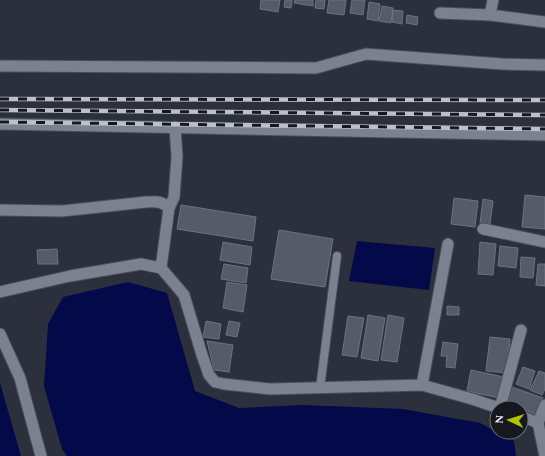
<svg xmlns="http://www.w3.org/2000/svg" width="545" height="456" font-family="Spectral,serif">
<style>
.water{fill:#040949}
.building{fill:#555b68;stroke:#6c7280}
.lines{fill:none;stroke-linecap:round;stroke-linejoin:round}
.service-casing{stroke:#484d57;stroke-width:10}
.minor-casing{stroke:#484d57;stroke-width:13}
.service{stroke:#7b818f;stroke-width:8}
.minor{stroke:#7b818f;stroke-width:11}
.rail-casing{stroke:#bcc0ca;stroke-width:4.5}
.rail{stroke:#16181d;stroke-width:3;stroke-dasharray:9;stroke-linecap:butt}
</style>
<rect width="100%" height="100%" fill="#2b303c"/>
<path class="water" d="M357 241 435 248 429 290 349 281Z
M128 282 167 293 195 391 239 408 302 405 403 409 480 423 514 441 516 456H67L62 449 44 386 48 324 63 297Z
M0 383 21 456H0Z"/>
<path class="building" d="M261 0H280L278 12 260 9Z
M285 0H292L291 8 284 7Z
M295 0H313V6L294 3Z
M316 0H325L324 9 315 8Z
M329 0H346L344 15 327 13Z
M352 0H365L363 15 350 13Z
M369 2 380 4 378 21 367 19Z
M382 6 393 8 391 23 379 21Z
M393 10 403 11 402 24 392 22Z
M407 15 418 17 417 25 406 23Z
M525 195 545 197V229L522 227Z
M454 198 478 201 475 227 451 224Z
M483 199 493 201 490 224 480 223Z
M181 205 256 217 253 241 177 229Z
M279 230 333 239 325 287 271 279Z
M223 242 252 247 250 265 220 260Z
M480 242 496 244 493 275 478 274Z
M500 246 518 248 516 268 498 266Z
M57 249 58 264H38L37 250Z
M521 257 535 258 533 278 520 277Z
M224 264 248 268 246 283 221 279Z
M538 264H545V286L536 285Z
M227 282 247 285 243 312 223 308Z
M447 306 459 307V315H447Z
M368 315 385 318 378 361 361 358Z
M388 315 404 318 397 362 381 360Z
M348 316 364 318 357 357 342 355Z
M206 321 221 324 219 339 203 337Z
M229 321 240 323 237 337 226 335Z
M490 337 510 339 507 373 486 371Z
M207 341 233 345 229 372 214 370Z
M443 342 458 344 455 368 446 367 447 356H441Z
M523 367 535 371 529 389 516 384Z
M471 370 504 377 499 398 467 391Z
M539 371 545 373V389L542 395 530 390Z
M512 387 543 398 538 415 521 409V408H517L506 404Z"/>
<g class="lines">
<defs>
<path id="service" d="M320 388 337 256"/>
<path id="minor" d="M440 13 490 15 493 0
M490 15 545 22
M0 66 316 68 366 54 502 64 545 65
M0 124 545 135
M0 210 62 211 146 202C157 202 160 200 169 208
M483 229 545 242
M161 268 169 208 174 197 177 157 175 127
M0 292 70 276 141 264 161 268 184 295 202 355 209 375 215 382 224 384 270 389 422 385 472 399 499 408
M0 334 20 378 41 456
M422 385 448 244
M500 408 521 330
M521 416 538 423 545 456
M538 423 545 405"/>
</defs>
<use href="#service" class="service-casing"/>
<use href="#minor" class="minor-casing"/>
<use href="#service" class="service"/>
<use href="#minor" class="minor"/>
<defs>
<path id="rail" d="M0 99 545 100
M0 110 545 115
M0 122 545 129"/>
</defs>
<use href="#rail" class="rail-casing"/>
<use href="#rail" class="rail"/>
</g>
<g transform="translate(509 420) rotate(274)"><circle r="19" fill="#16181d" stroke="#6d7076"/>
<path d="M0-3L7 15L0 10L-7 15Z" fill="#afc504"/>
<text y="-6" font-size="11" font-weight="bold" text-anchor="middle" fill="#eff3fb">N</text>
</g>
</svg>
